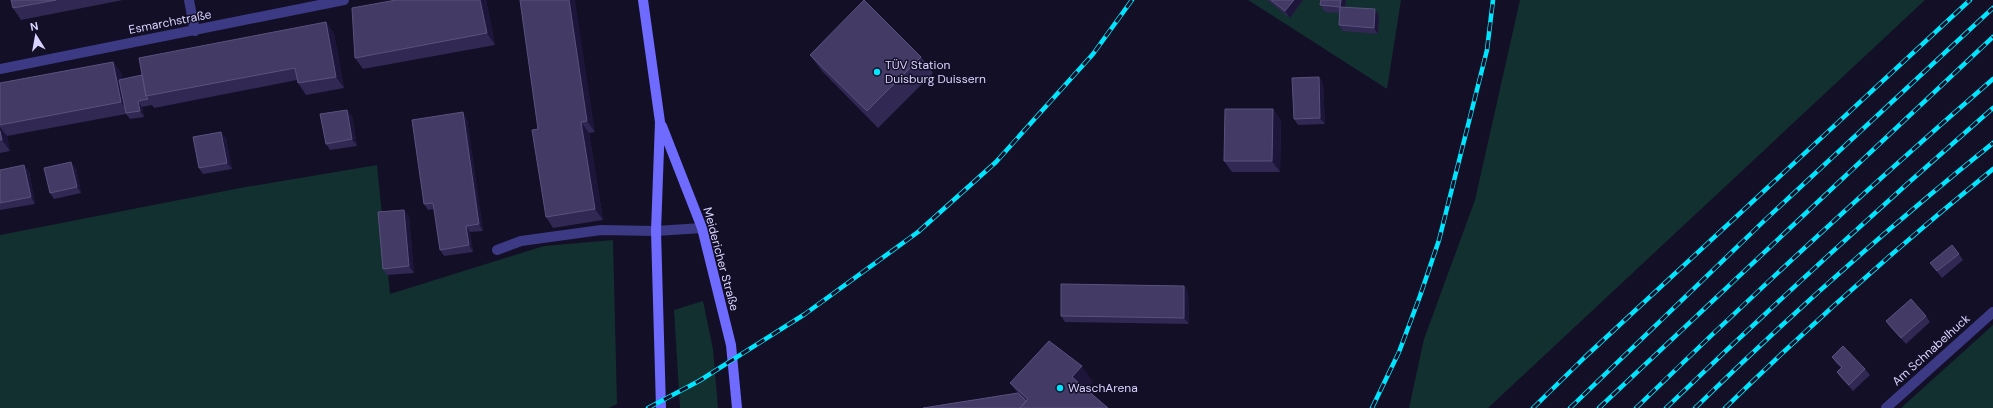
<svg xmlns="http://www.w3.org/2000/svg" width="1993" height="408" font-family="'DM Sans',sans-serif">
<style>
.green{fill:#12302f}
.lines{fill:none;stroke-linecap:round;stroke-linejoin:round}
.service{stroke:#3d3a85;stroke-width:10}
.minor{stroke:#3d3a85;stroke-width:10}
.secondary{stroke:#6f6bff;stroke-width:10}
.rail-casing{stroke:#00e5ff;stroke-width:4.5}
.rail{stroke:#130f26;stroke-width:3;stroke-dasharray:9;stroke-linecap:butt}
.wall{fill:#312854}
.shaded-wall{fill:#1d163a}
.building{fill:#433a66;stroke:#5a527e}
.poi-dot{fill:#00e5ff;stroke:#130f26;stroke-width:1.5}
.labels{text-anchor:middle;stroke-width:3;stroke-linejoin:round;paint-order:stroke}
.street-label{font-size:12px;fill:#d9d4ff;stroke:#130f26}
.poi-label{font-size:12px;fill:#d9d4ff;stroke:#130f26;text-anchor:start}
</style>
<rect width="100%" height="100%" fill="#130f26"/>
<path class="green" d="M1248 0H1401L1387 89Z
M1520 0H1925L1488 408H1409L1424 339 1475 200Z
M377 165 390 294 544 246 613 240 617 404 609 408H0V235L240 188Z
M703 301 713 349 718 408H680L674 310Z
M1993 325V408H1901Z"/>
<g class="lines">
<path class="service" d="M497 250 521 241 601 230 656 231 702 228
M1886 408 1993 312"/>
<path class="minor" d="M189 0 195 31
M0 69 344 0"/>
<path class="secondary" d="M643 0 660 122 656 231 661 408
M662 126 702 228 731 345 737 408"/>
<defs>
<path id="rail" d="M648 408 699 381 805 314 918 232 996 162 1093 54 1132 0
M1372 408 1399 352 1420 296 1439 240 1487 50 1493 0
M1533 408 1585 357 1970 0
M1570 408 1765 220 1993 8
M1599 408 1993 37
M1636 408C1752 295 1871 185 1993 79
M1666 408C1773 305 1882 205 1993 108
M1695 408C1790 315 1890 226 1993 143
M1725 408C1810 325 1901 244 1993 169"/>
</defs>
<use href="#rail" class="rail-casing"/>
<use href="#rail" class="rail"/>
</g>
<path class="wall" d="M11 0H123L21 20 13 8Z
M486 0 495 45 363 69 355 58Z
M520 0 595 132 589 133 603 220 553 228 546 217 538 129Z
M1267 0H1303L1290 18Z
M1321 0H1346L1345 7 1379 16 1378 34 1343 31 1339 25 1340 13 1325 12 1320 5Z
M326 22 334 34 344 88 306 95 298 83 297 80 154 108 152 105 142 107 144 117 130 119 126 114 7 136 10 151 0 153V83L113 62 121 73 122 79 142 75Z
M810 55 921 57 933 73 878 128 822 71Z
M1319 77 1323 83 1325 124 1298 125 1294 119Z
M1273 109 1281 121 1280 172H1232L1224 161Z
M347 110 352 116 357 146 330 150 326 144Z
M467 119 483 231 470 232 473 252 444 256 440 250 434 209 428 210 424 204Z
M226 138 232 169 203 174 199 168Z
M76 168 81 193 54 199 50 193Z
M0 170 29 171 35 204 0 210Z
M404 210 409 216 414 273 387 275 383 269Z
M1959 254 1963 260 1942 278 1930 263Z
M1184 286 1188 292 1189 324 1065 322 1061 316Z
M1926 316 1930 322 1906 344 1890 327 1886 321Z
M1832 357 1865 369 1870 375 1853 391 1841 378 1837 372 1841 368 1836 363Z
M1093 382 1086 390 1108 408H923L1018 393 1010 383Z"/>
<path class="shaded-wall" d="M480 0H486L495 45 487 33Z
M569 0H575L595 132 587 121Z
M1294 0H1303L1290 18 1285 11Z
M1341 0H1346L1344 13 1340 7Z
M1375 9 1379 16 1378 34 1374 28Z
M326 22 334 34 344 88 336 77Z
M113 62 121 73 129 113 121 102Z
M1319 77 1323 83 1325 124 1320 118Z
M138 101 142 107 144 117 140 111Z
M1273 109 1281 121 1280 172 1272 161Z
M347 110 352 116 357 146 352 139Z
M463 112 467 119 483 231 479 224Z
M581 122 589 133 603 220 595 209Z
M0 127 7 136 10 151 2 140 0 131Z
M221 132 226 138 232 169 227 163Z
M71 162 76 168 81 193 77 187Z
M24 165 29 171 35 204 31 197Z
M404 210 409 216 414 273 409 266Z
M466 226 470 232 473 252 469 245Z
M1184 286 1188 292 1189 324 1184 318Z
M1082 366 1093 382 1083 394 1072 377Z"/>
<path class="building" d="M11 0H56L13 8Z
M396 0H480L487 33 355 58 352 8Z
M520 0H569L587 121 581 122 595 209 546 217 532 130 538 129Z
M864 0 921 57 867 111 810 55Z
M1271 0H1294L1285 11Z
M1321 0H1341L1340 7 1375 9 1374 28 1339 25 1340 7 1320 5Z
M326 22 336 77 298 83 295 68 146 96 139 58Z
M113 62 121 102 0 125V83Z
M142 75 146 96 148 99 138 101 140 111 126 113 119 80Z
M1319 77 1320 118 1294 119 1292 78Z
M1225 109H1273L1272 161H1224Z
M347 110 352 139 326 144 320 114Z
M463 112 479 224 466 226 469 245 440 250 433 203 424 204 412 120Z
M0 131 2 140H0Z
M221 132 227 163 199 168 193 137Z
M71 162 77 187 50 193 44 168Z
M24 165 31 197 0 203V170Z
M404 210 409 266 383 269 378 212Z
M1952 245 1959 254 1937 271 1930 263Z
M1061 284 1184 286V318L1061 316Z
M1911 299 1926 316 1901 338 1886 321Z
M1049 341 1082 366 1072 377 1108 408H1019H1020L1028 399 1010 383Z
M1843 346 1865 369 1849 385 1837 372 1842 367 1832 357Z
M1018 393 1026 401 1020 408H923Z"/>
<g class="poi-dot">
<circle cx="877" cy="72" r="4"/>
<circle cx="1060" cy="388" r="4"/>
</g>
<g class="labels">
<g class="street-label">
<text transform="translate(170 22) rotate(-11)" y="4">Esmarchstraße</text>
<text transform="translate(721 259) rotate(75)" y="4">Meidericher Straße</text>
<text transform="translate(1931 350) rotate(-42)" y="4">Am Schnabelhuck</text>
</g>
<g class="poi-label">
<text x="885" y="69">TÜV Station<tspan x="885" dy="14">Duisburg Duissern</tspan></text>
<text x="1068" y="392">WaschArena</text>
</g>
</g>
<g transform="translate(36 36) rotate(349)" stroke="#130f26" stroke-width="3" paint-order="stroke">
<path d="M0-3L7 15L0 10L-7 15Z" fill="#d9d4ff"/>
<text y="-6" font-size="11" font-weight="bold" text-anchor="middle" fill="#d9d4ff">N</text>
</g>
</svg>
